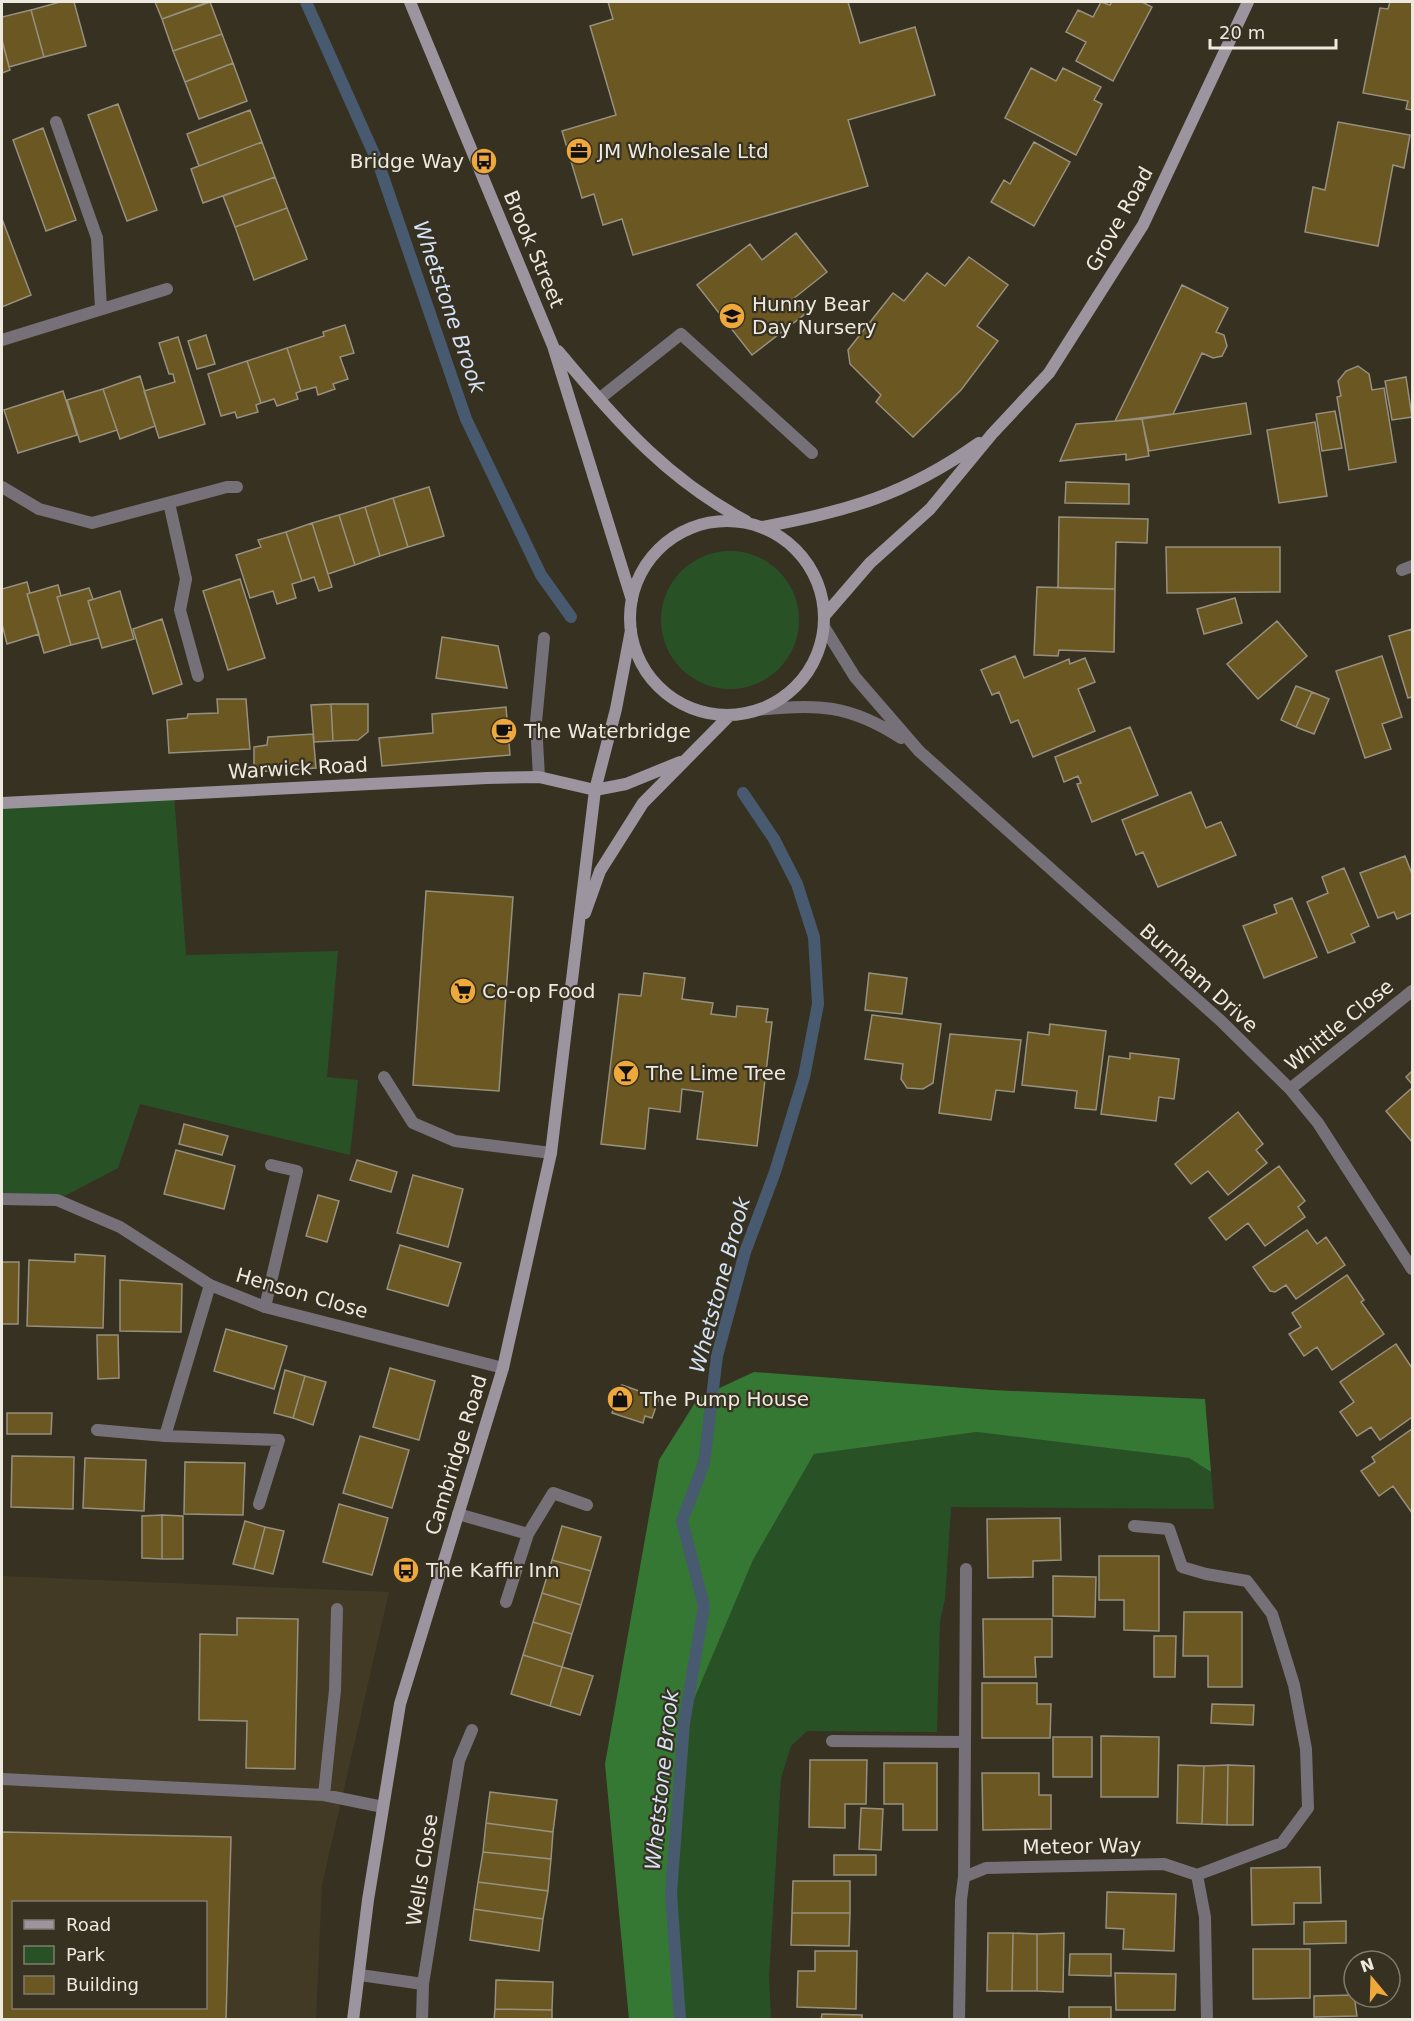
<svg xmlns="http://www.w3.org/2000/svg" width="1414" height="2021" font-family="'DejaVu Sans',sans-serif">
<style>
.built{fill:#423a24;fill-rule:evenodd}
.green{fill:#285226}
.forest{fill:#357833}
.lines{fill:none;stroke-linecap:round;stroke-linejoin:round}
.stream{stroke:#485a6f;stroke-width:12}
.building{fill:#6a5722;stroke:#97907e;stroke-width:1.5;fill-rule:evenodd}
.lane{stroke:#767178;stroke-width:12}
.street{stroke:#767178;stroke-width:12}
.secondary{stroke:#9c949f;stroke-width:12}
.labels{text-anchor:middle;stroke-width:4.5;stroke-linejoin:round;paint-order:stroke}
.poi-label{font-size:20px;fill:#ede9df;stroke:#373122;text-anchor:start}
.street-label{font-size:20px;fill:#ede9df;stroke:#373122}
.water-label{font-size:21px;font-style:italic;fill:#d5e3f7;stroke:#373122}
</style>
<rect width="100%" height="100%" fill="#373122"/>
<path class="built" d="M2 1576 389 1592 322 1885 316 2019 2 2020ZM14 1902H206V2008H14Z"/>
<path class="green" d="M661 620a69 69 0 1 1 138 0a69 69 0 1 1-138 0Z
M174 794 186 955 338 951 327 1077 358 1080 350 1155 140 1104 118 1168 57 1200 2 1199V803Z
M977 1432 1189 1458 1211 1472 1214 1509 951 1507 945 1599 940 1621 937 1732 807 1731 791 1746 781 1778 769 1977 771 2019 680 2020 671 1893 684 1723 753 1560 814 1454Z"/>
<path class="forest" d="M754 1372 991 1390 1205 1399 1211 1472 1189 1458 977 1432 814 1454 753 1560 684 1723 671 1893 680 2019H629L605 1764 659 1460 698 1398Z"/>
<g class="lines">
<path class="stream" d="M306 2 379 165 466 419 541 575 571 617
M680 2020 671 1893 684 1723 704 1606 682 1521 704 1463 717 1356 745 1252 775 1172 804 1077 818 1004 814 937 797 884 774 839 743 793"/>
</g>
<path class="building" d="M60 2H74L86 46 44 57 31 10Z
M155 2H208L162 19Z
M210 2 222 34 173 51 162 19Z
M608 2H848L860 43 915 27 935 95 848 120 868 186 633 255 622 219 603 225 594 194 582 198 562 131 616 115 590 26 613 19Z
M1101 2 1110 5 1112 2H1142L1152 7 1113 81 1076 61 1086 42 1066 32 1078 10 1093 17Z
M1390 2H1412V110L1406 109 1408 101 1363 93 1380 8 1388 9Z
M31 10 44 57 9 67 2 40V17Z
M222 34 233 63 185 82 173 51Z
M2 40 10 70 2 73Z
M233 63 247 101 199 119 185 82Z
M1031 68 1056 81 1063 68 1101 87 1094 100 1102 104 1076 155 1005 118Z
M118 104 157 210 127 221 88 115Z
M250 110 262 142 199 166 187 134Z
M1338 122 1410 135 1404 168 1393 165 1378 246 1305 232 1313 187 1325 190Z
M43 128 76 220 46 231 13 140Z
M262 142 275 177 203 203 191 169Z
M1034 142 1070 162 1034 226 991 202 1004 180 1010 184Z
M275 177 287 208 235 227 223 196Z
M287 208 307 259 254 280 235 227Z
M2 219 31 295 2 307Z
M796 233 827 272 793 299 805 314 752 355 697 285 750 244 762 260Z
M969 257 1008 285 977 326 998 341 961 390 913 437 876 402 881 395 850 364 848 350 893 293 904 301 927 273 945 286Z
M1182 285 1228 308 1216 332 1224 335 1227 346 1222 356 1213 358 1202 353 1173 414 1115 421Z
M345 325 354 353 340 357 348 379 333 384 335 389 318 395 316 387 301 391 287 348 324 336 323 332Z
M206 335 215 364 197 369 188 341Z
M178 337 205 424 159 438 144 391 175 382 173 374H169L159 343Z
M287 348 301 391 296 393 298 399 277 406 274 399 261 403 247 361Z
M247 361 261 403 256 405 258 412 237 418 235 412 221 416 208 374Z
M1358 366 1369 374 1372 390 1384 388 1396 462 1349 470 1337 397 1341 396 1338 381 1346 371Z
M140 376 155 426 120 439 103 389Z
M1406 377 1412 417 1392 420 1385 381Z
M103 389 117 430 80 442 67 400Z
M63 391 77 435 18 453 4 410Z
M1246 403 1251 434 1149 451 1142 419Z
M1335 411 1342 448 1322 451 1316 414Z
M1142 419 1149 456 1126 460V454L1060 461 1076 424Z
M1315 422 1327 496 1279 503 1267 430Z
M1066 482 1129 484V504L1065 503Z
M429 487 444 536 408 547 393 498Z
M393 498 408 547 380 556 365 507Z
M365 507 380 556 355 565 339 515Z
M339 515 355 565 328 574 312 523Z
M1059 517 1148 519 1147 543 1116 542 1115 589 1058 588Z
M312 523 332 587 319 591 314 577 302 581 286 532Z
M286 532 302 581 292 584 296 598 277 604 273 591 250 598 236 555 261 547 258 540Z
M1166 547H1280V592L1167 593Z
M240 579 265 658 228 670 203 591Z
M27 582 30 593 27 594 39 634 7 644 2 624V589Z
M58 585 61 596 57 597 71 645 44 653 27 594Z
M1037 587 1115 589 1114 652 1059 650 1058 656 1034 655Z
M89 588 93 599 88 601 99 638 71 645 57 597Z
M120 591 134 639 102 648 88 601Z
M1235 598 1242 623 1204 634 1197 609Z
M162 619 182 684 153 694 133 629Z
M1277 621 1307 656 1258 699 1227 664Z
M1412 629V697L1408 698 1389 636Z
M442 637 498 646 507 688 436 678Z
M1015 656 1024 678 1069 659 1070 664 1085 658 1095 682 1078 689 1095 731 1033 757 1018 720 1011 723 999 692 992 695 981 670Z
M1382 656 1402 717 1382 724 1391 749 1365 758 1336 671Z
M1296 686 1312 692 1296 727 1281 720Z
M1312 692 1329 699 1314 734 1296 727Z
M217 699H246L250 749 169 753 167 720 187 718 188 714 218 713Z
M331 704 333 741 314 742 311 705Z
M331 704H368V732L358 740 333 741Z
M506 707 510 755 382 766 379 738 433 733 432 714Z
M1130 727 1158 795 1092 822 1077 784 1081 783 1078 776 1064 782 1055 757Z
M313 734 316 768 254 772V747L267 745 268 737Z
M1191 792 1206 828 1221 822 1236 855 1158 887 1143 852 1136 855 1122 820Z
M1405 856 1412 874V913L1397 919 1394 912 1378 918 1360 873Z
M1344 868 1369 926 1351 934 1355 942 1328 953 1307 902 1328 893 1322 877Z
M426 891 513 897 499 1091 413 1085Z
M1292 898 1317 957 1264 978 1243 926 1277 913 1274 905Z
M644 973 685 978 682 999 713 1003 711 1014 736 1017 737 1006 768 1009 766 1022H772L757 1146 697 1139 703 1092 682 1089 680 1112 649 1108 645 1149 601 1144 619 994 641 996Z
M869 973 907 978 902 1014 865 1010Z
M872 1015 941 1024 933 1083 923 1089 907 1088 901 1079 903 1064 865 1059Z
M1050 1024 1106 1031 1096 1110 1075 1108 1077 1091 1022 1085 1028 1032 1049 1035Z
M950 1034 1021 1040 1014 1092 996 1090 991 1120 939 1113Z
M1130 1053 1179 1059 1174 1099 1159 1097 1156 1121 1101 1114 1109 1056 1130 1059Z
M1412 1071V1084L1406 1077Z
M1412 1088V1142L1386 1111Z
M1238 1112 1263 1144 1256 1150 1267 1163 1228 1195 1208 1171 1191 1184 1175 1164Z
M184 1124 228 1136 222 1155 179 1144Z
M176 1150 235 1166 224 1209 164 1194Z
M357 1160 397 1172 391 1192 350 1180Z
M1279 1166 1305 1201 1298 1207 1305 1217 1265 1246 1248 1223 1226 1240 1209 1218Z
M413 1175 463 1189 448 1247 397 1233Z
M318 1195 339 1201 327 1242 306 1236Z
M1307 1230 1317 1244 1326 1237 1345 1265 1296 1299 1286 1285 1275 1292 1270 1291 1253 1267Z
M400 1245 461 1263 448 1306 387 1289Z
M75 1254 105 1256 103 1328 27 1326 29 1260 75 1262Z
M2 1262H19L18 1324H2Z
M1347 1275 1364 1300 1361 1302 1384 1334 1332 1370 1317 1347 1304 1356 1289 1334 1301 1327 1292 1313Z
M120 1280 182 1284 181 1332 120 1331Z
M226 1329 287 1346 274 1389 214 1371Z
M97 1335H118L119 1378 98 1379Z
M1396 1344 1412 1368V1417L1380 1440 1371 1427 1357 1436 1340 1412 1354 1402 1340 1382Z
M390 1368 435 1381 419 1440 373 1427Z
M285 1370 305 1376 293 1418 274 1413Z
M305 1376 326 1382 313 1425 293 1418Z
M622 1385 659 1398 652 1418 645 1416 643 1423 612 1413Z
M7 1413H52L51 1434H7Z
M1412 1429V1513L1393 1486 1379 1496 1361 1471 1375 1462 1372 1457Z
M360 1436 409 1450 392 1508 343 1493Z
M12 1456 74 1457 73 1509 11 1507Z
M85 1458 146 1460 144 1511 83 1508Z
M185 1462 245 1463 243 1515 184 1514Z
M339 1504 388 1518 372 1575 323 1562Z
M162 1515V1559L142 1558V1516Z
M162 1515 183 1516V1559H162Z
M1060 1518 1061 1560 1033 1561V1577L988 1578 987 1519Z
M245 1521 265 1527 254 1569 233 1564Z
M562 1526 601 1537 591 1571 552 1560Z
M265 1527 284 1531 273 1574 254 1569Z
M1099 1556H1159V1631L1124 1630V1600H1099Z
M552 1560 591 1571 581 1605 542 1593Z
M1053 1576 1096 1577 1095 1617 1053 1616Z
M542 1593 581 1605 572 1634 533 1622Z
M1184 1612H1242V1687H1208V1656H1183Z
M237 1618 298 1619 295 1769 246 1768 247 1721 199 1720 200 1634 237 1635Z
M983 1619H1052V1657H1035L1036 1677H984Z
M533 1622 572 1634 562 1667 523 1655Z
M1154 1636H1176L1175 1677H1154Z
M523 1655 562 1667 550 1706 511 1694Z
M562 1667 593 1676 580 1715 550 1706Z
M982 1683H1037V1704H1051L1050 1738H982Z
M1212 1704 1254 1705 1253 1725 1211 1723Z
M1101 1736 1159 1737 1158 1797H1101Z
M1053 1737H1092V1777H1053Z
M810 1760H867L866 1804H845V1828L809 1827Z
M884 1763H937V1830H903V1804H884Z
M1178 1765 1204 1766 1202 1824 1177 1823Z
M1228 1765 1227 1825 1202 1824 1204 1766Z
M1228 1765 1254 1766 1253 1825H1227Z
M982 1773H1039V1795H1051V1829L983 1830Z
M490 1792 557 1800 553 1832 486 1823Z
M861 1808 883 1809 881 1850 859 1849Z
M486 1823 553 1832 551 1859 483 1852Z
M2 1832 231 1837 226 2020H2ZM14 1902H206V2008H14Z
M483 1852 551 1859 548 1891 478 1882Z
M834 1855H876V1875H834Z
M1320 1867 1321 1903H1294V1924L1252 1925 1251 1868Z
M793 1881H850V1913H792Z
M478 1882 548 1891 543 1919 474 1909Z
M1107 1892 1176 1894 1174 1951 1123 1949 1124 1929 1106 1928Z
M474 1909 543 1919 539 1951 470 1940Z
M792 1913H850L849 1946 791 1945Z
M1346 1921V1943L1304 1944V1922Z
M988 1933H1013L1012 1991H987Z
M1013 1933 1037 1934V1991H1012Z
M1064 1933 1063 1992 1037 1991V1934Z
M1253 1949H1310V1998L1253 1999Z
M815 1951H857L856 2009 797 2007 798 1971H815Z
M1070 1954H1111V1976L1069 1975Z
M1115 1973 1176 1974 1175 2010H1116Z
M496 1980 553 1982 552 2010 495 2009Z
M1354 1995 1357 2016 1314 2017V1996Z
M1069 2007H1111V2020H1069Z
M495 2009 552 2010V2020H494Z
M822 2014 862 2015V2020H821Z"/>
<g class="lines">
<path class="lane" d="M56 122 97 238
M599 399 681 334 812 453
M186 579 180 610 198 676
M384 1077 413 1123 455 1141 551 1153
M265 1307 297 1171 271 1165
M97 1430 165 1436 279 1440 259 1504
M165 1436 210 1285
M1134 1526 1169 1529 1182 1567 1206 1574 1247 1581 1272 1614 1294 1685 1306 1749 1308 1808 1282 1843 1197 1875
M832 1741 965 1742 964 1877
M965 1742 966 1569
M2 1779 324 1795 383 1807
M324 1795 335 1690 337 1609"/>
<path class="street" d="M97 238 101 308
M2 340 167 289
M2 487 39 509 92 523 227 487H237
M169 503 186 579
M1402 570 1412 566
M824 627 855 677 919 751 1221 1021 1290 1089 1318 1123 1412 1269
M758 710C816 703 851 705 901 738
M539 777 536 722 544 638
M1290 1089 1412 991
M2 1199 57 1200 120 1227 210 1285 265 1307 503 1368
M458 1514 528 1534 553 1493 587 1505
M506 1602 528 1534
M360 1975 423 1984
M422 2020 423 1984 459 1761 472 1730
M959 2020 961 1900 964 1877 986 1868 1164 1864 1197 1875 1205 1917 1207 2020"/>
<path class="secondary" d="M410 2 553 346 632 600
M558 351C618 421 663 477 746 521
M630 618a97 97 0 1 1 194 0a97 97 0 1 1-194 0Z
M762 527C849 511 905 495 979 443
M825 615 870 563 930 509 992 434 1049 373 1143 225 1248 2
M2 803 487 778 539 777 595 790 626 784 680 762
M585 913 600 871 643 803 729 716
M353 2020 368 1900 400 1704 503 1368 551 1153 595 790 616 709 631 630"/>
</g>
<defs>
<symbol id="office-disc" viewBox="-11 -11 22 22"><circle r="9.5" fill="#eea83c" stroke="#373122"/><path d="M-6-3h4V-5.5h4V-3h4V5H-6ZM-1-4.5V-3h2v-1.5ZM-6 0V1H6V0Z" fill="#111"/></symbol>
<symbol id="bus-disc" viewBox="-11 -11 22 22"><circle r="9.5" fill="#eea83c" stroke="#373122"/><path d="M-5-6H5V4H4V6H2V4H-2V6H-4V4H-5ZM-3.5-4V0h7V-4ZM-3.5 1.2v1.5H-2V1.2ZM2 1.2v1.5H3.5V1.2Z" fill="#111"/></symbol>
<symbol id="school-disc" viewBox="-11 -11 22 22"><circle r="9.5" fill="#eea83c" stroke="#373122"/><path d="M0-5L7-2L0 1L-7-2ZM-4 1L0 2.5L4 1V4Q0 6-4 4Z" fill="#111"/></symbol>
<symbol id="cafe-disc" viewBox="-11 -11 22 22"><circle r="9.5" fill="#eea83c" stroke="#373122"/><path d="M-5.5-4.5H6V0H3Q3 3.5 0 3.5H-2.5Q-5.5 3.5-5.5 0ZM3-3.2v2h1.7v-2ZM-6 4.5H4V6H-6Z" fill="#111"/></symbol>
<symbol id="supermarket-disc" viewBox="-11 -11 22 22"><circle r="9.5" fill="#eea83c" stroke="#373122"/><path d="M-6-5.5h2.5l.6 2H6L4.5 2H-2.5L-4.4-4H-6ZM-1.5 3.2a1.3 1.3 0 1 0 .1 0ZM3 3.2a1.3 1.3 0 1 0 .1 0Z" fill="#111"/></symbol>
<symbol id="bar-disc" viewBox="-11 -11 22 22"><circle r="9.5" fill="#eea83c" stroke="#373122"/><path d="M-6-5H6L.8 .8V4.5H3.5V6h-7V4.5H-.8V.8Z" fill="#111"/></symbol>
<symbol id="shop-disc" viewBox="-11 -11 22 22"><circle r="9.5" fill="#eea83c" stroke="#373122"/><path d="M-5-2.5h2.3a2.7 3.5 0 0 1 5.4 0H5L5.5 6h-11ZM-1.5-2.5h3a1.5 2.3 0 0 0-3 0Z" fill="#111"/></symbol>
</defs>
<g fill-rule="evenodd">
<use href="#office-disc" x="564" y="136" width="30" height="30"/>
<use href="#bus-disc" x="469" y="146" width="30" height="30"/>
<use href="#school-disc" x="717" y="301" width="30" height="30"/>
<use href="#cafe-disc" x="489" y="716" width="30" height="30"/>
<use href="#supermarket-disc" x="448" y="976" width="30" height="30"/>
<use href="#bar-disc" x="611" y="1058" width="30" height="30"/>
<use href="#shop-disc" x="605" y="1384" width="30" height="30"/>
<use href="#bus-disc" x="391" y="1555" width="30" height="30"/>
</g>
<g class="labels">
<g class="poi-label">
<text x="598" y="158">JM Wholesale Ltd</text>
<text x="464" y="168" text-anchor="end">Bridge Way</text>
<text x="752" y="311">Hunny Bear<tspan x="752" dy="23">Day Nursery</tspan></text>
<text x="524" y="738">The Waterbridge</text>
<text x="482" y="998">Co-op Food</text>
<text x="646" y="1080">The Lime Tree</text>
<text x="640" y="1406">The Pump House</text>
<text x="426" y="1577">The Kaffir Inn</text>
</g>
<g class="street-label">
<text transform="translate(1119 219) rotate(-61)" y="7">Grove Road</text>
<text transform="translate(534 249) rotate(67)" y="7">Brook Street</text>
<text transform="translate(298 768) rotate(-3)" y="7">Warwick Road</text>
<text transform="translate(1199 978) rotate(42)" y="7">Burnham Drive</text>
<text transform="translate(1339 1025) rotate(-39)" y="7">Whittle Close</text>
<text transform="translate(302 1293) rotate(16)" y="7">Henson Close</text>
<text transform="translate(456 1455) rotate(-73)" y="7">Cambridge Road</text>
<text transform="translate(1082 1846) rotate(-1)" y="7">Meteor Way</text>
<text transform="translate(422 1870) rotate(-81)" y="7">Wells Close</text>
</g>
<g class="water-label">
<text transform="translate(449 307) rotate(71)" y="7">Whetstone Brook</text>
<text transform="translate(720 1285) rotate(-75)" y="7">Whetstone Brook</text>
<text transform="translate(662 1780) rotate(-84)" y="7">Whetstone Brook</text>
</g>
</g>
<rect width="1414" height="2021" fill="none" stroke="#ede9df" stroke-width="6"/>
<rect x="12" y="1901" width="195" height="108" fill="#373122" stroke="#807b6e" stroke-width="1.5"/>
<rect x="24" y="1920" width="30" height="9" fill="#9c949f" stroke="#807b6e" stroke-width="1.5"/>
<text x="66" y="1931" font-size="18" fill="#ede9df">Road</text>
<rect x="24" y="1946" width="30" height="18" fill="#285226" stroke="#807b6e" stroke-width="1.5"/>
<text x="66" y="1961" font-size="18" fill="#ede9df">Park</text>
<rect x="24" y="1976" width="30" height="18" fill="#6a5722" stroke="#807b6e" stroke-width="1.5"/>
<text x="66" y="1991" font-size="18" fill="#ede9df">Building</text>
<g transform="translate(1372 1979) rotate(341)"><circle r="28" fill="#373122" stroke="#807b6e" stroke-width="1.5"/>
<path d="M0-4.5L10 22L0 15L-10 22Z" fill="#eea83c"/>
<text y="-9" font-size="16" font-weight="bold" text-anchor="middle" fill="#ede9df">N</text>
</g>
<path d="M1210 39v9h126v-9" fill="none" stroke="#ede9df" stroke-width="3"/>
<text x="1219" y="39" font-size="18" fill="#ede9df" stroke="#373122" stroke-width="4.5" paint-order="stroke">20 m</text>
</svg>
